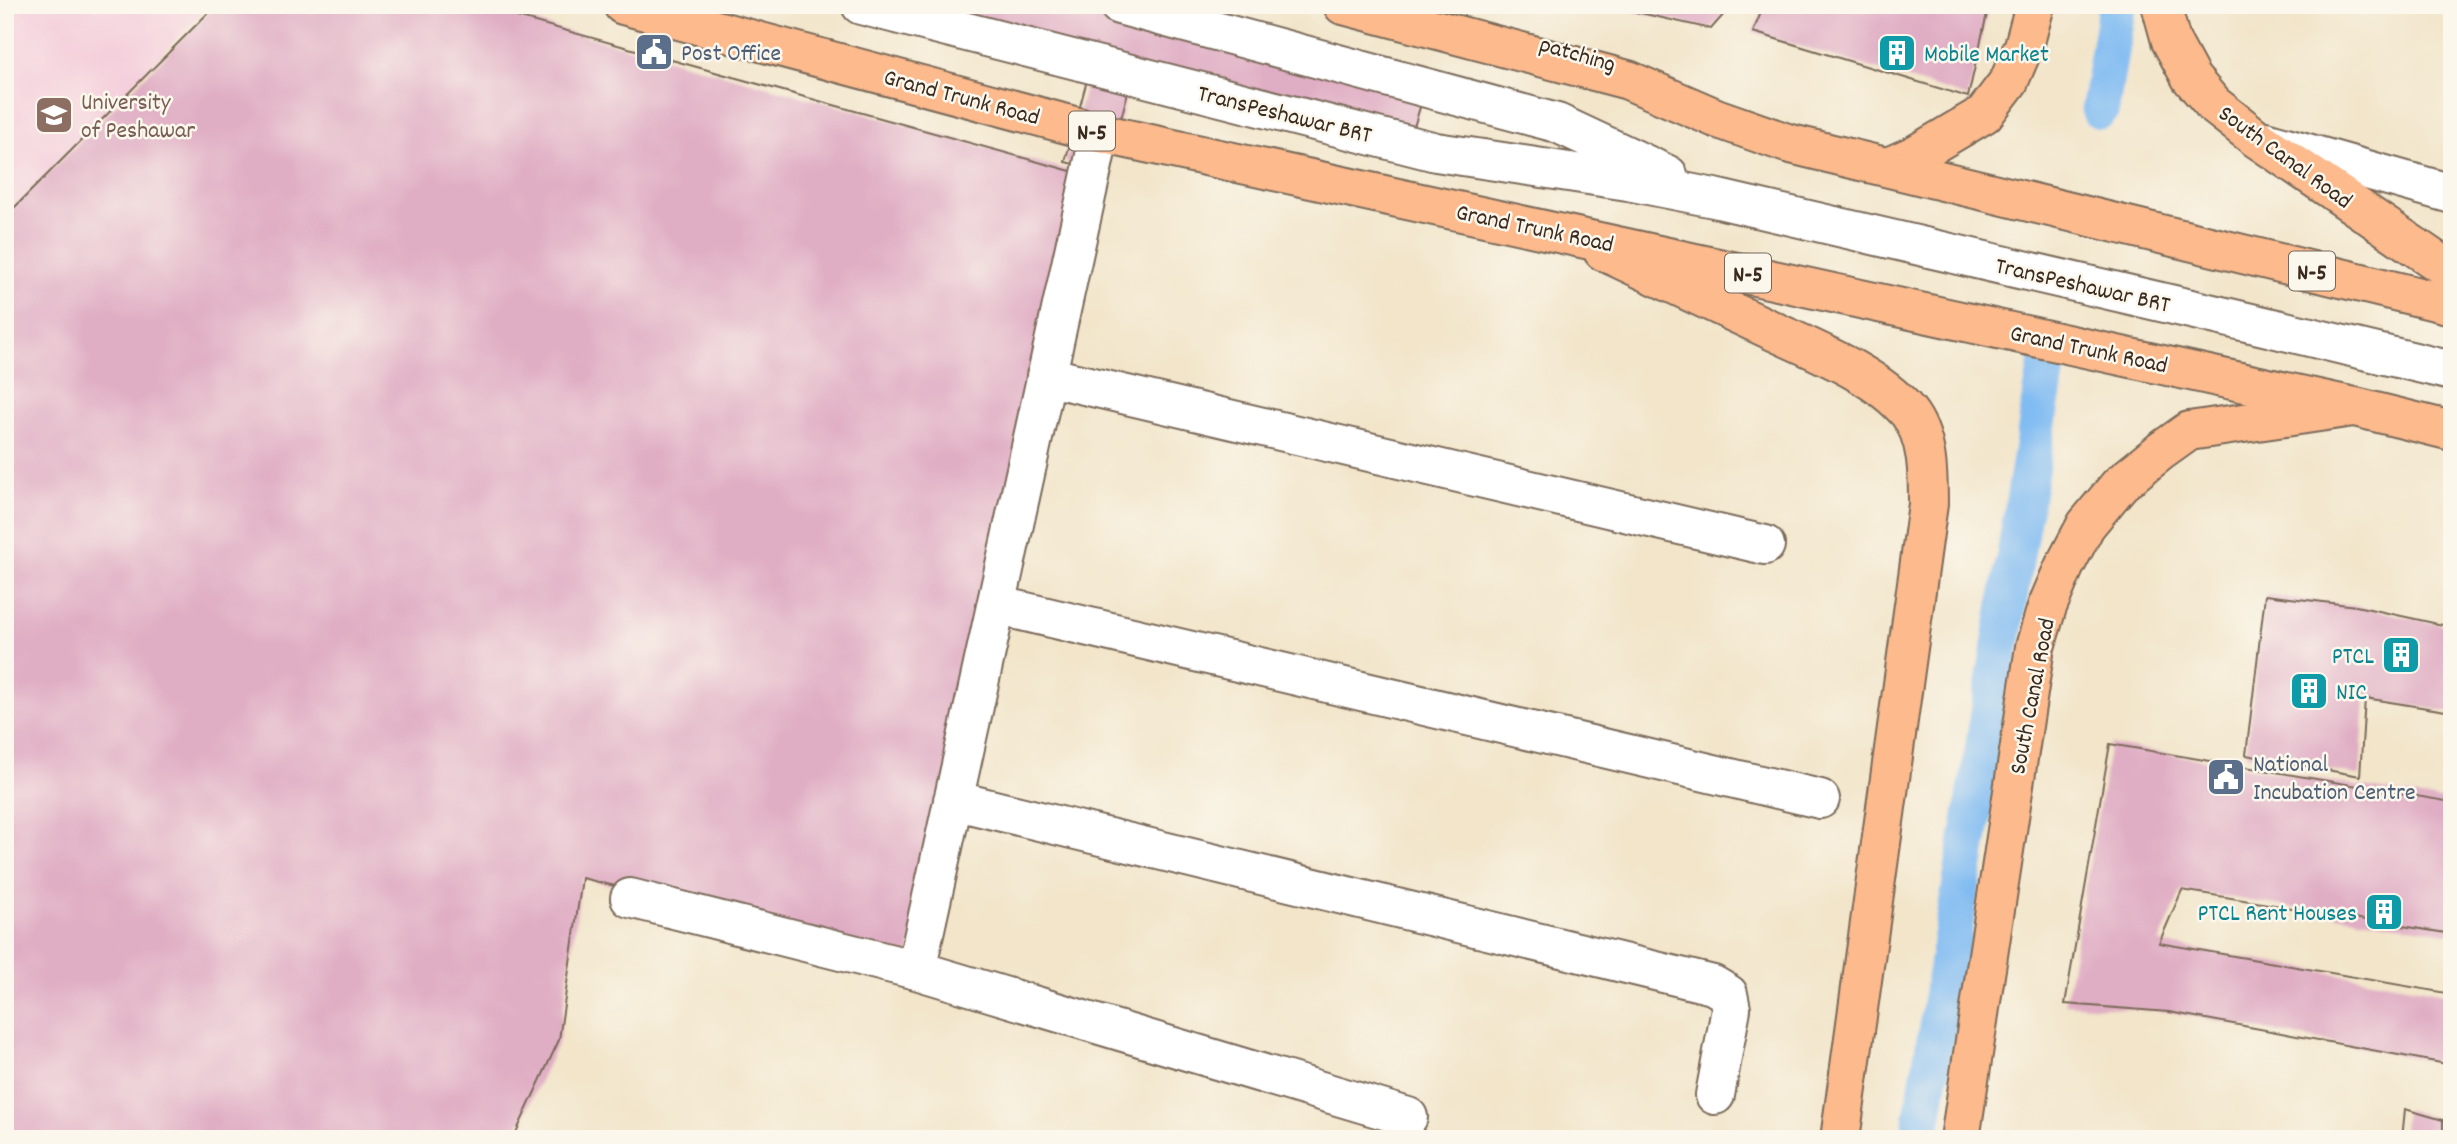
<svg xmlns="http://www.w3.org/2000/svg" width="2457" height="1144" font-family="Dekko,sans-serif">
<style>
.built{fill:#f4cfdc}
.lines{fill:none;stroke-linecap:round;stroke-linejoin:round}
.canal{stroke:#80bbf2;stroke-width:38}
.building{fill:#e0aec4}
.minor-casing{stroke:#7b6b5a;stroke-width:42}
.major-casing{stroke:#7b6b5a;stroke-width:42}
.highway-casing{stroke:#7b6b5a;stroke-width:42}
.minor{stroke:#fff;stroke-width:38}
.major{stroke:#fcba8d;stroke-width:38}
.highway{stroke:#fcba8d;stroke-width:38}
.labels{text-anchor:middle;stroke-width:5;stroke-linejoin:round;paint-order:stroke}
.shield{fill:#fbf7ec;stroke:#75685c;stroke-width:2}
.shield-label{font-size:23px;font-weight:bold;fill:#3b2a1e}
.service-label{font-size:24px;fill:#4e5e75;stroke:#fbf7ec;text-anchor:start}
.street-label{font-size:24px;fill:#3b2a1e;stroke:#fbf7ec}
.culture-label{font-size:24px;fill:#0d838f;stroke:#fbf7ec;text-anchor:start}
.education-label{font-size:24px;fill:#785e54;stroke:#fbf7ec;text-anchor:start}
</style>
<rect width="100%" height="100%" fill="#fbf7ec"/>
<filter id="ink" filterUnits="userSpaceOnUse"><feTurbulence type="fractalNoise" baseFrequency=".0143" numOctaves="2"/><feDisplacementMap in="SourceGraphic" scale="14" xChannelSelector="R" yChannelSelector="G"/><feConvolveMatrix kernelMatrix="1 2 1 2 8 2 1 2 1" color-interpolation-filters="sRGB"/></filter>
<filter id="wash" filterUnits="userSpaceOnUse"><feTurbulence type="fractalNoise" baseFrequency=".00686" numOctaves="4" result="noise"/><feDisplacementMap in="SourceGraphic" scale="28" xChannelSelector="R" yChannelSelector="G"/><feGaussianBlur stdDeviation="1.57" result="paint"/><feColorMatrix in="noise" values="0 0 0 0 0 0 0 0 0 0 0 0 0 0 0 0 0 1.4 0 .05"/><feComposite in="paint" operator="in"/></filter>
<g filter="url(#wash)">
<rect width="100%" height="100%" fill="#f2e5ca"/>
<path class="built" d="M5 5H207L201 14 5 216Z"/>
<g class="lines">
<path class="canal" d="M2100 110 2117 5
M1919 1139 2047 365"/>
</g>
<g id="blocks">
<path class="building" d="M216 5H474L1078 173 908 957 582 878 559 1040 513 1139H5V217Z
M897 5H1080L1424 94 1410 140 1134 69 1107 172 1065 162 1093 58Z
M1605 5H1732L1711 29Z
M1764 5H1796L1800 8 1801 5H1989L1968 97 1753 32Z
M2265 595 2356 606 2452 627V712L2365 698 2360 776 2246 755Z
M2110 744 2452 802V934L2182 890 2159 943 2452 994V1065L2169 1012 2065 1004Z
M2405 1109 2443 1120V1139H2402Z
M2152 1133 2174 1138V1139H2151Z"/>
</g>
</g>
<g filter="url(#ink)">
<use href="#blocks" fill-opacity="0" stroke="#7b6b5a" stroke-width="2"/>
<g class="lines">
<defs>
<path id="minor" d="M861 5 1436 152 1628 181 1714 198 2264 326 2452 371
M1119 5 1557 123 1668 175
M2265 141 2452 194
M1046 376 1765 545
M996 605 1820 799
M953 800 1713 985 1728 994 1731 1009 1715 1095
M630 898 916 970 1408 1117
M916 970 1100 133"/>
<path id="major" d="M2161 5 2171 41 2191 78 2214 105 2256 138 2452 272
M1888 167 1913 156 1984 114 2009 81 2024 46 2035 5
M1603 251C1658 277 1713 303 1767 328 1813 350 1875 373 1908 412 1928 437 1928 474 1928 504L1840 1139
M1960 1139 2035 647 2047 607 2064 567 2086 525 2120 484 2161 451 2189 431 2353 407"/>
<path id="highway" d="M623 5 1100 133 2355 407 2452 431
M1343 5 1628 80 1716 118 1787 143 2452 305"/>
</defs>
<use href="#minor" class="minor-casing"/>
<use href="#major" class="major-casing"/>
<use href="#highway" class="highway-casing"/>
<use href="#minor" class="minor"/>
<use href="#major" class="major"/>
<use href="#highway" class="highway"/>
</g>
</g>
<defs>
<symbol id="civic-square" viewBox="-11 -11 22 22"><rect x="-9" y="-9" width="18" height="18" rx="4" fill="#5c6f8a" stroke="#fbf7ec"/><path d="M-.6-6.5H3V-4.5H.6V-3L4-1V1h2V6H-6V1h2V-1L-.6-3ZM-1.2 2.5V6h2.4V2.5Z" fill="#fff"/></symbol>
<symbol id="building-square" viewBox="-11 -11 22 22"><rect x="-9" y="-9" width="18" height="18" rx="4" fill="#0f9aa8" stroke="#fbf7ec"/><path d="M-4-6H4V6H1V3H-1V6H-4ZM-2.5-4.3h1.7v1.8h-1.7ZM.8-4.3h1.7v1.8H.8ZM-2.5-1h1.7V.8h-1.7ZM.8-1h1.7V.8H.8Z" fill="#fff"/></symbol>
<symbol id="university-square" viewBox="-11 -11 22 22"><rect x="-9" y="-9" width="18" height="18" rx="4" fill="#8d6e63" stroke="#fbf7ec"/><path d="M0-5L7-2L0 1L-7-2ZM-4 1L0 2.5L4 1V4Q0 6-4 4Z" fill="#fff"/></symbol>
</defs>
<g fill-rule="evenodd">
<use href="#civic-square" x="632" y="30" width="44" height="44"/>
<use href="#building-square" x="1875" y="31" width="44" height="44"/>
<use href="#university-square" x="32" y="93" width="44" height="44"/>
<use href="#building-square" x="2379" y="633" width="44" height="44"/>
<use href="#building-square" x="2287" y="669" width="44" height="44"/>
<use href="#civic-square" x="2204" y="755" width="44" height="44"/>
<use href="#building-square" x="2362" y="890" width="44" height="44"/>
</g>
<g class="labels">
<g class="shield">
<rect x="1069" y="111.5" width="46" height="39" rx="5"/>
<rect x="2289" y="251.5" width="46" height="39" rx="5"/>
<rect x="1725" y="253.5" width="46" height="39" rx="5"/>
</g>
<g class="shield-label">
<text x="1092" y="139">N-5</text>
<text x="2312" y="279">N-5</text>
<text x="1748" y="281">N-5</text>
</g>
<g class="service-label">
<text x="681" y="60">Post Office</text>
<text x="2253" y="771">National<tspan x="2253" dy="28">Incubation Centre</tspan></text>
</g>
<g class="street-label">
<text transform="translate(1578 53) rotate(16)" y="8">patching</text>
<text transform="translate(962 96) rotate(15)" y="8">Grand Trunk Road</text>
<text transform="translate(1285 113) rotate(14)" y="8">TransPeshawar BRT</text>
<text transform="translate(2286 156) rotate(36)" y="8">South Canal Road</text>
<text transform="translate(1535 227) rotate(12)" y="8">Grand Trunk Road</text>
<text transform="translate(2083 284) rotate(13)" y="8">TransPeshawar BRT</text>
<text transform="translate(2089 348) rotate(12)" y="8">Grand Trunk Road</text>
<text transform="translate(2031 696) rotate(-79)" y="8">South Canal Road</text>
</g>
<g class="culture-label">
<text x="1924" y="61">Mobile Market</text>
<text x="2374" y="663" text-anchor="end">PTCL</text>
<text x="2336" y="699">NIC</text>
<text x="2357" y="920" text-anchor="end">PTCL Rent Houses</text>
</g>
<g class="education-label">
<text x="81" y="109">University<tspan x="81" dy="28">of Peshawar</tspan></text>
</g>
</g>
<rect width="2457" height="1144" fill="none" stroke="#fbf7ec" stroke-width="28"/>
</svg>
